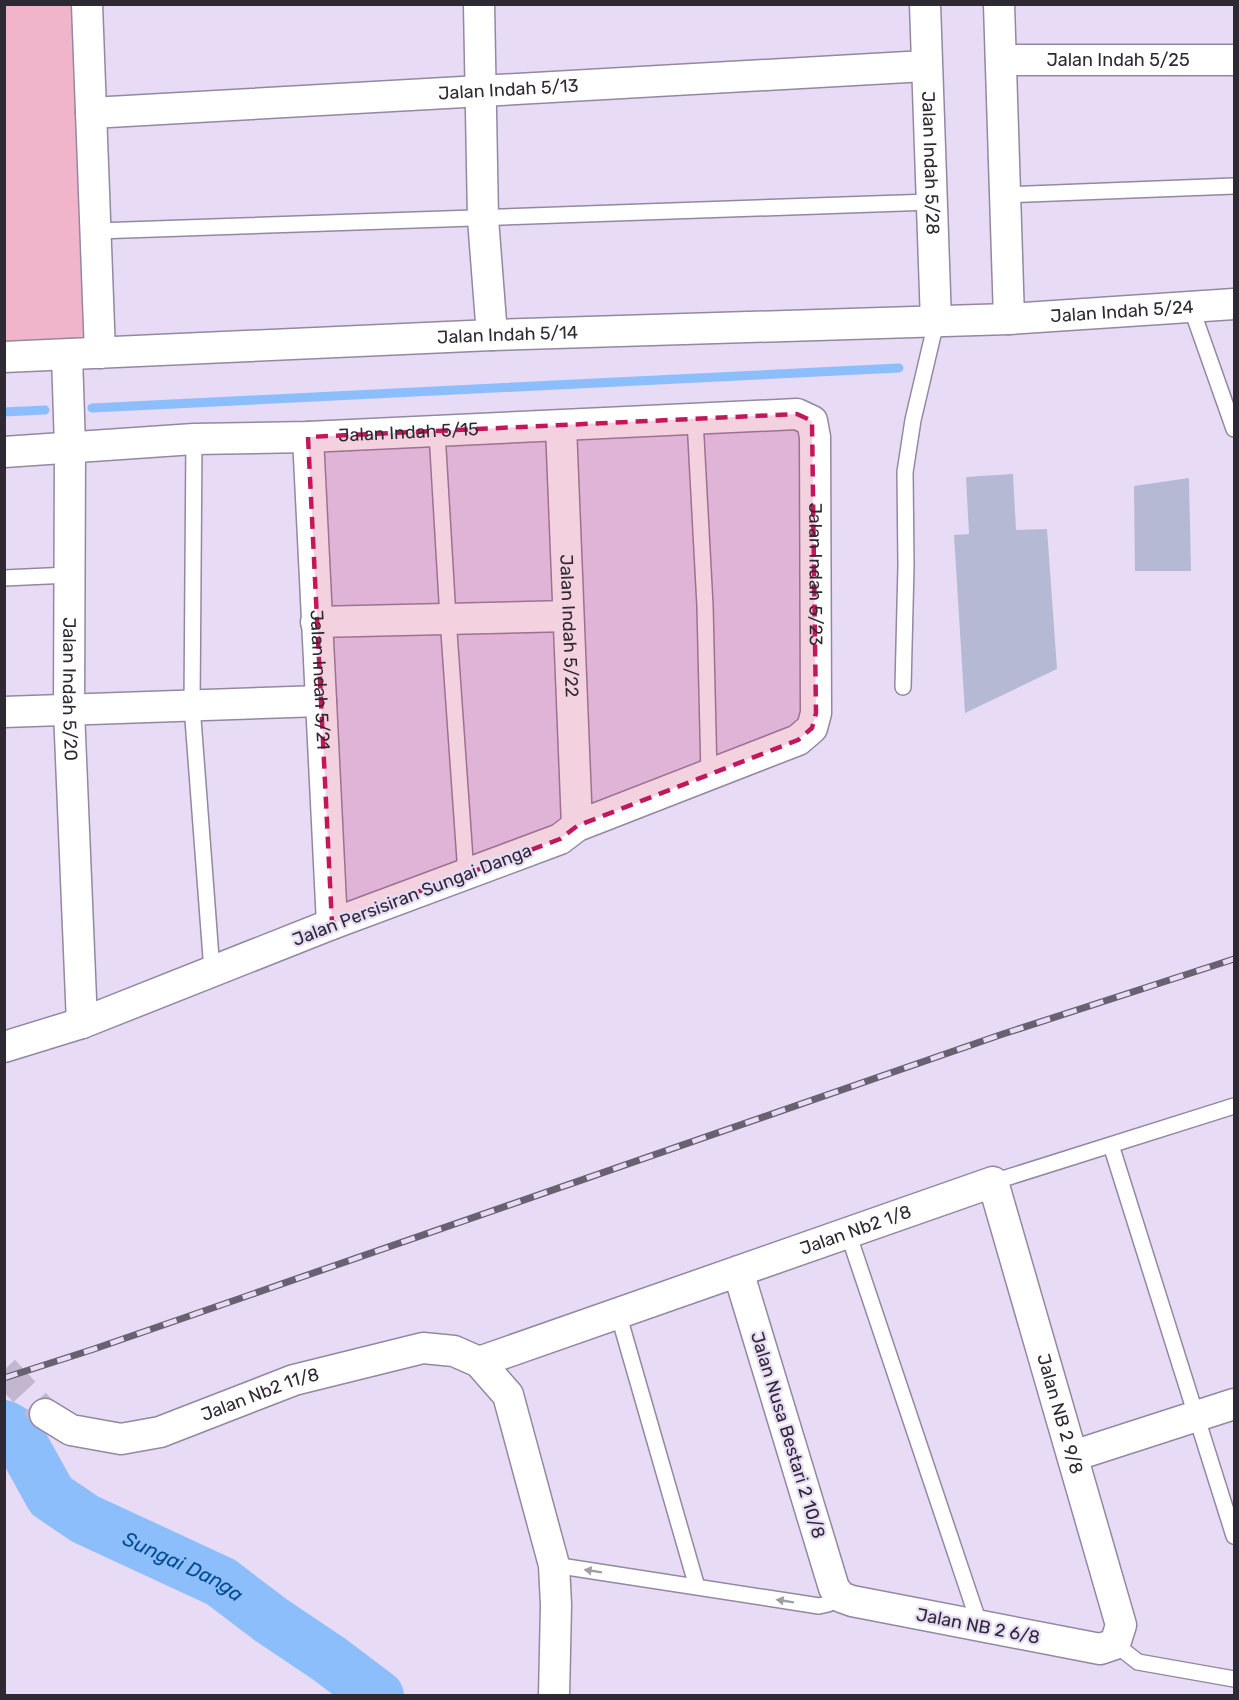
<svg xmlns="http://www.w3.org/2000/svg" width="1239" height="1700" font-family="Rubik,sans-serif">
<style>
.green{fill:#f0b5ca}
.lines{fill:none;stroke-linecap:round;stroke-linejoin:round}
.stream{stroke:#8cbefb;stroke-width:9}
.river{stroke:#8cbefb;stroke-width:52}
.building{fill:#b6b9d4}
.street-tunnel{stroke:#c2b7cf;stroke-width:30;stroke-dasharray:30 15;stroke-linecap:butt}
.lane-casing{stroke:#9388a1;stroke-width:18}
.street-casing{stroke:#9388a1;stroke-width:33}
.lane{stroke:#fff;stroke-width:15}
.street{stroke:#fff;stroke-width:30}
.rail-casing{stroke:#686170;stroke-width:7}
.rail{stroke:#e7dbf6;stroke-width:4.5;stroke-dasharray:14;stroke-linecap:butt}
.oneway{fill:#a19fa3}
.marked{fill:#c2185b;fill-opacity:0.2;stroke:#c2185b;stroke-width:4.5;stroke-dasharray:12 8;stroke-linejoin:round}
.labels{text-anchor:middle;stroke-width:4.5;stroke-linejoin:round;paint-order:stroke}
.street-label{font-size:18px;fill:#2e2933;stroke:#e7dbf6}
.water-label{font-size:20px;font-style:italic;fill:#034b92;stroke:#e7dbf6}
</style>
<rect width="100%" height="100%" fill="#e7dbf6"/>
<path class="green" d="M4 5H86L100 353 5 357Z"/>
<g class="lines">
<path class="stream" d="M92 408 899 368
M4 412 45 410"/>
<path class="river" id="s1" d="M4 1426 16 1433 51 1496 85 1519 221 1582 271 1620 329 1659 378 1696"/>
</g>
<path class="building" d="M1013 474 1016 530 1047 529 1057 669 965 713 954 535 969 534 966 477Z
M1189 478 1191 571H1135L1134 486Z"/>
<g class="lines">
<path class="street-tunnel" d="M4 1370 45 1414"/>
<defs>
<path id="lane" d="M1006 195 1234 186
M97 231 931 202
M1191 307 1234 429
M695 419 705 606 709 775
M437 432 448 618 466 874
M194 439 192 706 212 971
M4 578 69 575
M903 687 906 566 905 472 913 420 936 322
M1111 1145 1234 1536
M993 1182 1234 1106
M848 1233 980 1626
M618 1313 697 1587
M554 1565 819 1606 828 1604 841 1597
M1115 1644 1138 1662 1234 1679"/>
<g id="street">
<path d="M87 4 100 353"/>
<path d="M479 4 483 219 492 335"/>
<path id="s2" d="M925 4 936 322"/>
<path d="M999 4 1009 319"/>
<path id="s3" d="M1001 60H1234"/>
<path id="s4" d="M91 113 925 66"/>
<path id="s5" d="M67 355 70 447 69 711 82 1023"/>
<path id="s6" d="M4 357 492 335 1009 319 1234 304"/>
<path id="s7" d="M561 426 577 826"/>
<path id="s8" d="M308 437 332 924"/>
<path id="s9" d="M4 452 194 439 308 437 797 414 812 421 815 437 816 713 812 728 798 740 577 826 560 839 332 924 82 1023 4 1047"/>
<path d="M316 622 568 616"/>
<path d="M4 712 321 701"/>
<path id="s10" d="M479 1362 993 1182 1121 1625 1115 1644 1100 1649 852 1601 841 1597 834 1588 738 1271"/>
<path id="s11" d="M45 1414 71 1430 121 1439 160 1432 294 1380 423 1348 454 1351 479 1362 508 1395 554 1565 556 1605 554 1696"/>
<path d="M1073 1456 1234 1404"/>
</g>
</defs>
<use href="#lane" class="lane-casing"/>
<use href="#street" class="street-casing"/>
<use href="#lane" class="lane"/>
<use href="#street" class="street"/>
<defs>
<path id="rail" d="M4 1378 94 1349 1000 1035 1234 959"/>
</defs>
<use href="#rail" class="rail-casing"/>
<use href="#rail" class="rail"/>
</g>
<defs><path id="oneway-solid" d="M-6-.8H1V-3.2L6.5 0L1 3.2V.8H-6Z" transform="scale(1.5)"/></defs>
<g class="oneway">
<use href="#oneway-solid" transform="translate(593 1571) rotate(-171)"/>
<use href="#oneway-solid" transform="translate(785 1601) rotate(-171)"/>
</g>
<path class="marked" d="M797 414 812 421 816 713 812 728 798 740 577 826 560 839 332 924 308 437Z"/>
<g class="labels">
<g class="street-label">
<text dy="6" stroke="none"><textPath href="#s3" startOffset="117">Jalan Indah 5/25</textPath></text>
<text dy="6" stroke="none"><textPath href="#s4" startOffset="418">Jalan Indah 5/13</textPath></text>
<text dy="6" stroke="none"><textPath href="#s2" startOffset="159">Jalan Indah 5/28</textPath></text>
<text dy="6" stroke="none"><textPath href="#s6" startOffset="1119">Jalan Indah 5/24</textPath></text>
<text dy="6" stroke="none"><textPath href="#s6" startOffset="504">Jalan Indah 5/14</textPath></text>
<text dy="6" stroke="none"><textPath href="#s9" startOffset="405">Jalan Indah 5/15</textPath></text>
<text dy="6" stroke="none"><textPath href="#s9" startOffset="964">Jalan Indah 5/23</textPath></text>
<text dy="6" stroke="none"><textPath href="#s7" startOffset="200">Jalan Indah 5/22</textPath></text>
<text dy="6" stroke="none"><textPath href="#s8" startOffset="243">Jalan Indah 5/21</textPath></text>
<text dy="6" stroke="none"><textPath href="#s5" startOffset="334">Jalan Indah 5/20</textPath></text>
<text transform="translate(412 895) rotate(-21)" y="6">Jalan Persisiran Sungai Danga</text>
<text dy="6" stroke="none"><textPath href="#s10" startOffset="399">Jalan Nb2 1/8</textPath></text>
<text dy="6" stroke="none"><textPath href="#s11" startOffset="228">Jalan Nb2 11/8</textPath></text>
<text dy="6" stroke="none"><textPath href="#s10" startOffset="786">Jalan NB 2 9/8</textPath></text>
<text transform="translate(788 1435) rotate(73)" y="6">Jalan Nusa Bestari 2 10/8</text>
<text transform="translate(978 1626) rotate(11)" y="6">Jalan NB 2 6/8</text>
</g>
<g class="water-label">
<text dy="7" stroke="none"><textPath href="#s1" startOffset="236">Sungai Danga</textPath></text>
</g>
</g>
<rect width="1239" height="1700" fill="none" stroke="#2e2933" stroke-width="12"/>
</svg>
